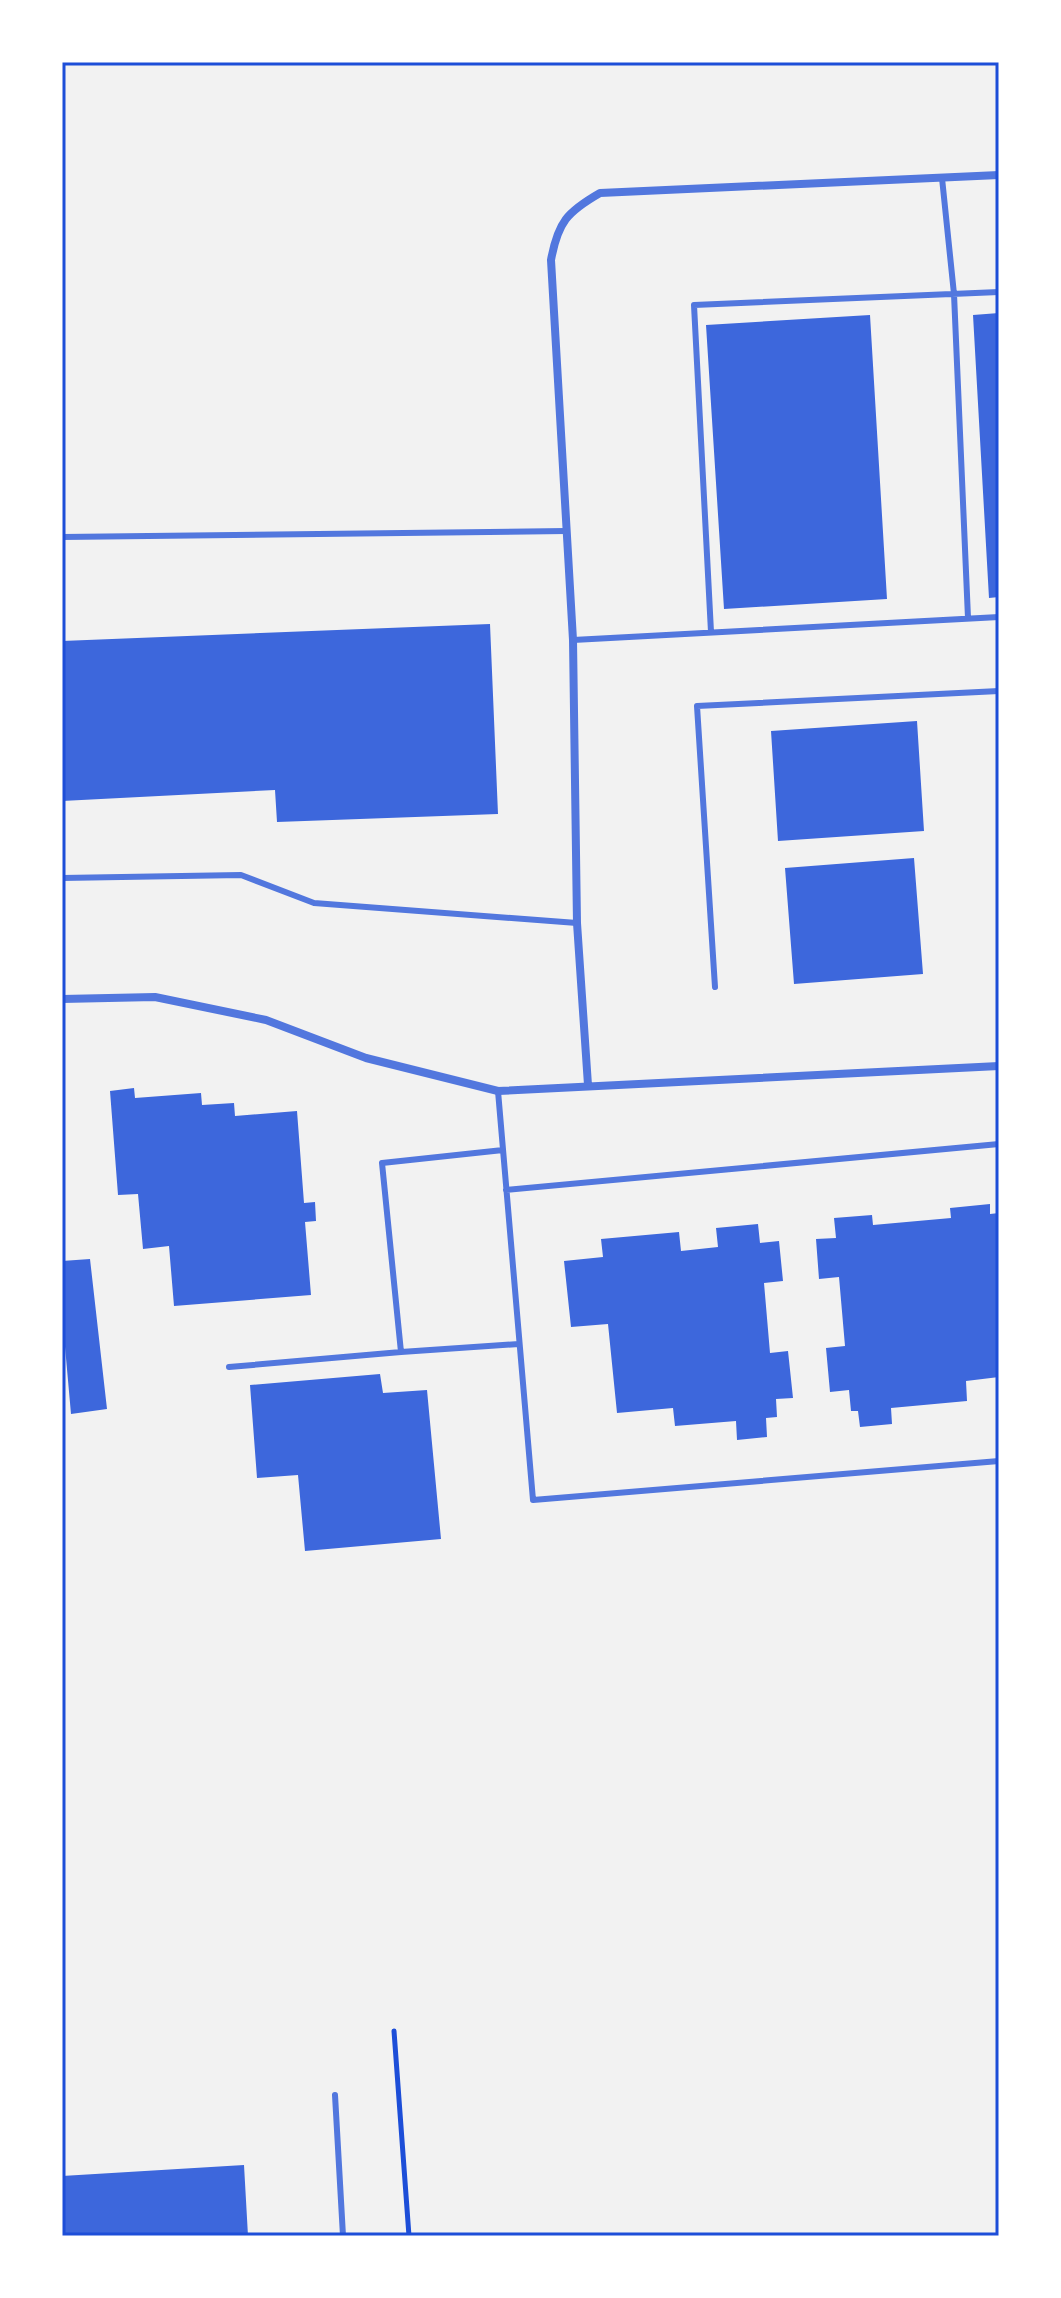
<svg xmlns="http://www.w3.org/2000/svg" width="1061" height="2298" font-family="'Fira Sans Condensed',sans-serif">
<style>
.building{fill:#3d67dc}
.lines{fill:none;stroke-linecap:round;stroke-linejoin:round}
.path{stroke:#1d4ed8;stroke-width:5}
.service{stroke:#5277de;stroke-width:6}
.minor{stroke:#5277de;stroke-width:8}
.neatline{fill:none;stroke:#1d4ed8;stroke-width:3}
</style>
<rect width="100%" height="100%" fill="#f2f2f2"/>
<path class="building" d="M999 313V597L989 598 973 315Z
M870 315 887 599 724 609 706 325Z
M490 624 498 814 277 822 275 790 62 801V641Z
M917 721 924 831 778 841 771 731Z
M914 858 923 974 794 984 785 868Z
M134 1088 135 1098 201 1093 202 1105 234 1103 235 1116 297 1111 304 1203 315 1202 316 1221 305 1222 311 1295 174 1306 169 1246 143 1249 138 1194 118 1195 110 1091Z
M990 1204V1214L999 1213V1377L966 1381 967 1401 891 1408 892 1424 860 1427 858 1411H851L849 1390 830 1392 826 1348 845 1346 839 1277 819 1279 816 1239 836 1238 834 1218 872 1215 873 1225 951 1218 950 1208Z
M758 1224 760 1243 779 1241 783 1281 764 1283 770 1353 788 1351 793 1398 776 1399 777 1417 766 1418 767 1437 737 1440 736 1421 675 1426 673 1408 617 1413 608 1324 571 1327 564 1261 603 1257 601 1239 679 1232 681 1251 718 1247 716 1228Z
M90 1259 107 1409 71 1414 62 1313V1261Z
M380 1374 383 1393 427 1390 441 1539 305 1551 298 1475 257 1478 250 1385Z
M244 2165 248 2236H62V2176Z"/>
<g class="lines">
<path class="path" d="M394 2031 409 2236"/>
<path class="service" d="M942 178 954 294 968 618
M62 537 566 531
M711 632 694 305 999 292
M573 640 999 617
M62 878 241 875 314 903 577 923
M715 987 697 706 999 691
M498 1091 533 1500 999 1461
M503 1150 382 1163 401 1352 519 1344
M506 1190 999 1144
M229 1367 401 1352
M335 2095 343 2236"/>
<path class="minor" d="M62 999 155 997 266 1020 366 1058 498 1091 999 1066
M588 1085 577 923 573 640 551 260C558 222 567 212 600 193L999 175"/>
</g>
<rect width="1061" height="2298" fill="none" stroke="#ffffff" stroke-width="128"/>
<rect x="64" y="64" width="933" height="2170" class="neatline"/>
</svg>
